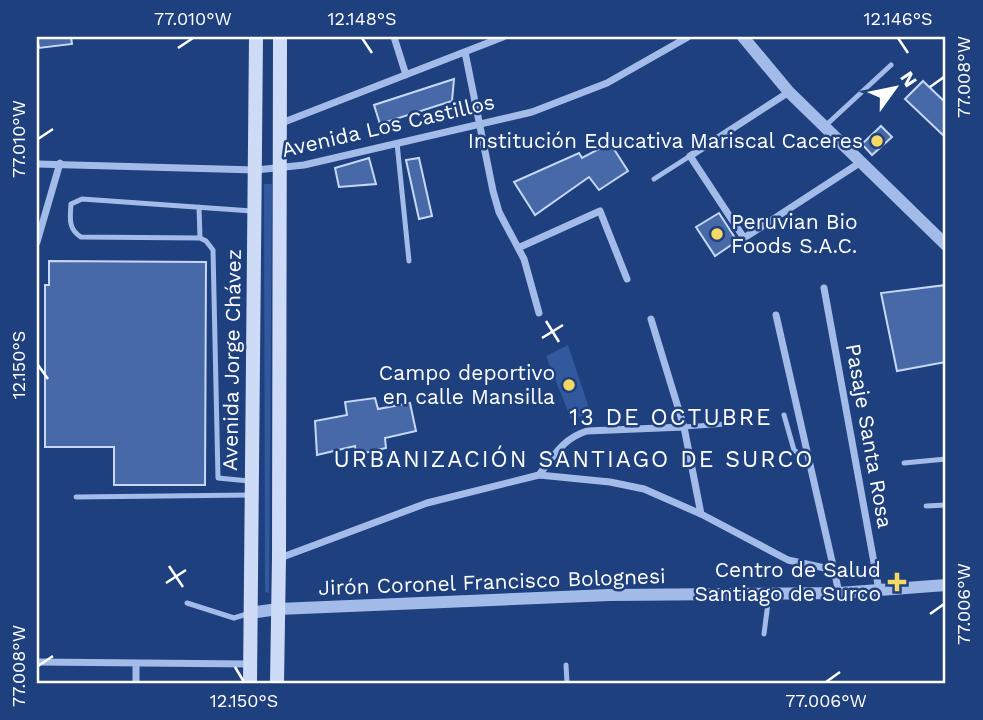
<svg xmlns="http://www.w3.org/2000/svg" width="983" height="720" font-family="'Work Sans',sans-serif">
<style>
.green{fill:#32589d}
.building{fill:#4769a8;stroke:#c6d8f6;stroke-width:2}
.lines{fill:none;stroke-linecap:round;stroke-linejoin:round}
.service{stroke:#a3bbe8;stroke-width:5}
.minor{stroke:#a3bbe8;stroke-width:7}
.tertiary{stroke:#a3bbe8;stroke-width:12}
.secondary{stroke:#cddbf6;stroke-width:14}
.ticks{fill:none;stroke:#fff;stroke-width:2.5}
.poi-dot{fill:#f6d962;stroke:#1f407e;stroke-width:2.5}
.labels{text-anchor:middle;stroke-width:5;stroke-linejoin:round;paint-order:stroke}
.street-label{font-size:21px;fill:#fff;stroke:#1f407e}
.poi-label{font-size:21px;fill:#fff;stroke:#1f407e;text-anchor:end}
.neighbourhood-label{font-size:23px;letter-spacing:2px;fill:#fff;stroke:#1f407e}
.neatline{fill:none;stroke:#fff;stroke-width:2.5}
.ticks-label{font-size:18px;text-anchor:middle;fill:#fff}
</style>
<rect width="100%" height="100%" fill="#1f407e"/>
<path class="green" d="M264 184H272L269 593 265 592Z
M568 345 591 414 571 419 546 356Z"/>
<path class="building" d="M37 37H71L72 44 39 48Z
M454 79 452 101 380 124 374 105Z
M923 81 946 103V138L905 99Z
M881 126 892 137 872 155 862 144Z
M610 143 628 171 599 190 589 177 535 215 514 182 579 153 582 158Z
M369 158 376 184 339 187 335 168Z
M419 158 432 216 419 219 406 160Z
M719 213 737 241 715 256 696 227Z
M49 261 206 262 205 485H114V447H45V285H49Z
M946 285V362L897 371 881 293Z
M375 398 378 409 410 403 416 431 385 438 386 448 356 455 355 446 317 455 315 421 347 415 345 402Z"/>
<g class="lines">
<path class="service" d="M824 127 891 65
M397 143 409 261
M654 179 690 156
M199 207 200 238
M784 415 794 450 798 453 807 452
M684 427 726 424
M904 463 946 459
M249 481 218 478 213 250 206 241 200 238 81 237C68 229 70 218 71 204L82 199 252 211
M76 497 251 495
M926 506 946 505
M187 603 234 618 247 614
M764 634 769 595
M566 665 567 683"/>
<path class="minor" d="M394 37 406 75
M465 52 493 191 499 212 524 259 539 313
M789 92 690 156 744 238 861 162
M279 124 503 37
M37 164 256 170 304 165 532 112 607 83 688 37
M37 242 60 163
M518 248 600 211 627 279
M824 288 879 590
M776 315 834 570
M651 319 684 427 701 514
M539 475C553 457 563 438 587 431L684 427
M280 558 427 503 539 475 610 482 644 489 701 514 788 560 834 570 839 593
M37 662 249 664
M136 683V665"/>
<path class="tertiary" d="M743 37 789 92 946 245
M250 613 278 609 609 595 839 593 946 585"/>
<path class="secondary" d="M250 683 256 37
M277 683 279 558 280 37"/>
</g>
<path class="ticks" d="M362 38 372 53M898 38 908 53M178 48 193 38M930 87 944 77M38 139 53 129M546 321 559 342M542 338 563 325M38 365 48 379M169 566 183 587M166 583 186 570M930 614 944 604M38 666 53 656M235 667 244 682M826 682 840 672"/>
<g class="poi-dot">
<circle cx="877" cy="141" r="7"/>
<circle cx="717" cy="234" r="7"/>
<circle cx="569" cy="385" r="7"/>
<path d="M893.5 571.5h7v7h7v7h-7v7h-7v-7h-7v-7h7z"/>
</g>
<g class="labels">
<g class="street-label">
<text transform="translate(388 126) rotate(-13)" y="7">Avenida Los Castillos</text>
<text transform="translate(232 360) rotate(-89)" y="7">Avenida Jorge Chávez</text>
<text transform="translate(869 436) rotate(80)" y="7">Pasaje Santa Rosa</text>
<text transform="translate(492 582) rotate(-2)" y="7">Jirón Coronel Francisco Bolognesi</text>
</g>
<g class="poi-label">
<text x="863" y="148">Institución Educativa Mariscal Caceres</text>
<text x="731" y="229" text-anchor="start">Peruvian Bio<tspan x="731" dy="24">Foods S.A.C.</tspan></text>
<text x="555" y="380">Campo deportivo<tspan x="555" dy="24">en calle Mansilla</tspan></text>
<text x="881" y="577">Centro de Salud<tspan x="881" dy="24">Santiago de Surco</tspan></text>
</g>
<g class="neighbourhood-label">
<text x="671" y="425">13 DE OCTUBRE</text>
<text x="574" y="467">URBANIZACIÓN SANTIAGO DE SURCO</text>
</g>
</g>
<rect width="983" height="720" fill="none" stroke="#1f407e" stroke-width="77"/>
<g transform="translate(895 88) rotate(57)" stroke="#1f407e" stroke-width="5" paint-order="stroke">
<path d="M0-5L12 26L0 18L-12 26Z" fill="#ffffff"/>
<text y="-10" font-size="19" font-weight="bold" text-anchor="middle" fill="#ffffff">N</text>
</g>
<rect x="38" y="38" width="906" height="644" class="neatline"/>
<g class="ticks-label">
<text x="193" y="25">77.010°W</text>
<text x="362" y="25">12.148°S</text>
<text x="898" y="25">12.146°S</text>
<text transform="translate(964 77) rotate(-90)" y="6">77.008°W</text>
<text transform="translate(19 139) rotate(-90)" y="6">77.010°W</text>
<text transform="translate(19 365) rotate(-90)" y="6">12.150°S</text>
<text transform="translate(964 604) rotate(-90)" y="6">77.006°W</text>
<text transform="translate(19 666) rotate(-90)" y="6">77.008°W</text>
<text x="244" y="707">12.150°S</text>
<text x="826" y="707">77.006°W</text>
</g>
</svg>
